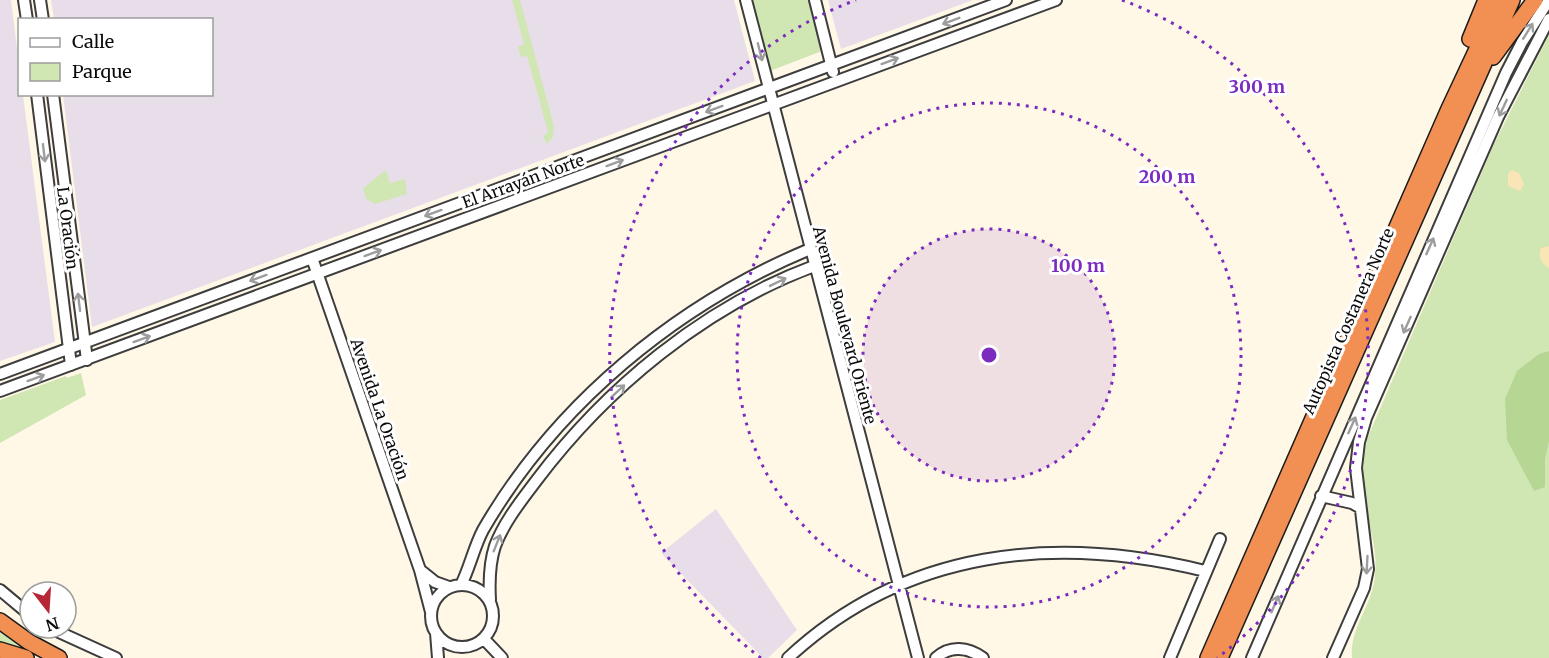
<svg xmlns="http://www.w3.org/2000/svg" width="1549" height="658" font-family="Merriweather,serif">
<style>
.industrial{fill:#e7dee9}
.green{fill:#d1e7b3}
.forest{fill:#b6d793}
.sand{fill:#f9e5b5}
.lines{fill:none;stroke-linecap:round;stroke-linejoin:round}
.minor-casing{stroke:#3d3d3d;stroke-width:14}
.highway-casing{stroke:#1b1b1b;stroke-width:18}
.minor{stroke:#fff;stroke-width:10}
.highway{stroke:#f19052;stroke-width:15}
.oneway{stroke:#9d9d9d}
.ring{fill:none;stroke:#7b2cbf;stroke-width:3;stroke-dasharray:3 6}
.labels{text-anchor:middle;stroke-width:6;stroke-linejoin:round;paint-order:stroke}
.street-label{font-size:16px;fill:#0a0a0a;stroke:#fff}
.centre{fill:#7b2cbf;stroke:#fff;stroke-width:3}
.ring-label{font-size:18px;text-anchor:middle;font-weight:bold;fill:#7b2cbf;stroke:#fff;stroke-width:6;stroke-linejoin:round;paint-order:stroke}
</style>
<rect width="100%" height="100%" fill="#fff8e7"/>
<path class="industrial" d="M0 0H11L19 64 20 94 23 95 55 342 0 361Z
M51 0H734L755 81 92 327 63 95 212 94V20L54 19Z
M828 0H973L841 49Z
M716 509 797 630 768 658H763L661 553Z"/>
<path class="green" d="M512 0H520L554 126 553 137 547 144 543 136 548 132 527 56 521 57 518 47 524 44Z
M752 0H809L822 51 770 71Z
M1549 35V658H1352C1349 628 1373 605 1375 575 1378 548 1368 525 1364 499 1361 478 1364 459 1367 439L1493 146Z
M386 170 390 183 405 179 407 194 375 204 366 199 363 188Z
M81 373 86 395 0 443V400L66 376 67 378Z
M0 630 26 650 23 655 0 648Z"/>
<path class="forest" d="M1549 351V441L1545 459V487L1534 491 1507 440 1505 399 1517 371 1539 354Z"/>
<path class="sand" d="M1512 170 1519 173 1524 184 1520 191 1508 186V173Z
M1549 246V268C1541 264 1538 256 1541 248Z"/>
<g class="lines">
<defs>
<path id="minor" d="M24 0 27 20
M40 0 43 20
M746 0 918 658
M815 0 833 72
M37 94 71 365
M53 94 87 360
M312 258 420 570 431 612
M0 374 1006 0
M0 391 1056 0
M1321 496 1352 503 1359 507
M420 570 435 582 449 587
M431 616a31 31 0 1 1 62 0a31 31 0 1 1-62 0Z
M461 585C470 567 474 547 483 530 556 404 676 305 810 249
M0 590 30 615
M490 600C489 582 489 564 495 546 504 522 521 501 536 481 606 388 704 307 814 266
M50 628 116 658
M436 633 438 658
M484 639 502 658
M788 658C905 549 1055 534 1205 571
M936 658C950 645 968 647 983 658
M1170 658 1220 539
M1252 658 1506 73 1522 42 1549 0
M1333 658 1364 588 1368 569 1356 468 1359 442 1366 418 1498 117 1549 19"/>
<path id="highway" d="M1470 39 1486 0
M1493 57 1535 0
M0 621 29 642 59 658
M0 650 26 658
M1208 658 1448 111 1500 0
M1220 658 1512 0"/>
</defs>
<use href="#minor" class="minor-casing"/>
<use href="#highway" class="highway-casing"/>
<use href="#minor" class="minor"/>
<use href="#highway" class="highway"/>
</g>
<defs><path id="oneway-shaft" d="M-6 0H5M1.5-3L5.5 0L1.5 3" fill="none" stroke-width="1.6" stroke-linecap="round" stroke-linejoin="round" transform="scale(1.5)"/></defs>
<g class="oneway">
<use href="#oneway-shaft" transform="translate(951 21) rotate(159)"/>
<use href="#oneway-shaft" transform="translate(1528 31) rotate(-58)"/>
<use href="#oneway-shaft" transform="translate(760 52) rotate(76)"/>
<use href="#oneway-shaft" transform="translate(890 61) rotate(-20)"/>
<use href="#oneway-shaft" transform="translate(1503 108) rotate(115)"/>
<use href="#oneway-shaft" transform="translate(714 109) rotate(160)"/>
<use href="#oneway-shaft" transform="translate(44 153) rotate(83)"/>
<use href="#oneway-shaft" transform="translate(615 163) rotate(-20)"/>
<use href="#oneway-shaft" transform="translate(433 213) rotate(160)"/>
<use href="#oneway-shaft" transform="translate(1430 246) rotate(-66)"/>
<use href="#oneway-shaft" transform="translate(373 253) rotate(-20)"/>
<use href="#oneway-shaft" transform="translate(258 278) rotate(160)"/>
<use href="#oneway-shaft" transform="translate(778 282) rotate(-26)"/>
<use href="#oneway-shaft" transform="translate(79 302) rotate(-97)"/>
<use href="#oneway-shaft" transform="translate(1407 325) rotate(114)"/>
<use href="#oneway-shaft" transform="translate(142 339) rotate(-20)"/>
<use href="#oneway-shaft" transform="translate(36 378) rotate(-20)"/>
<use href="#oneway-shaft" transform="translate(618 391) rotate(-43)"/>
<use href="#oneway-shaft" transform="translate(1352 425) rotate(-66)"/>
<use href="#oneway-shaft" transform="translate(497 543) rotate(-68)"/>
<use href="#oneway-shaft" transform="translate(1367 565) rotate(93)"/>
<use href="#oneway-shaft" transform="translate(1275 604) rotate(-67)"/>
</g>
<circle cx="989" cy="355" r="126" fill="#7b2cbf" fill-opacity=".12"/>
<g class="ring">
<circle cx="989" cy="355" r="126"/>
<circle cx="989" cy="355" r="252"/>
<path d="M761 658A379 379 0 0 1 856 0M1122 0A379 379 0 0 1 1217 658"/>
</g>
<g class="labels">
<g class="street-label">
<text transform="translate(523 181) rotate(-20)" y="6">El Arrayán Norte</text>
<text transform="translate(68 228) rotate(83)" y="6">La Oración</text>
<text transform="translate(1348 321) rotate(-66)" y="6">Autopista Costanera Norte</text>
<text transform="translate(845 325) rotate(75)" y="6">Avenida Boulevard Oriente</text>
<text transform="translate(380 409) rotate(71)" y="6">Avenida La Oración</text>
</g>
</g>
<circle cx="989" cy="355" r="9" class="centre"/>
<g class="ring-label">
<text x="1257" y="93">300 m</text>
<text x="1167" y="183">200 m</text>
<text x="1078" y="272">100 m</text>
</g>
<rect x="18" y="18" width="195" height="78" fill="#ffffff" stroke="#9d9d9d" stroke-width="1.5"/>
<rect x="30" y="38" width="30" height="9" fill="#ffffff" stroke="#9d9d9d" stroke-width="1.5"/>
<text x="72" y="48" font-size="18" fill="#0a0a0a">Calle</text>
<rect x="30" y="63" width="30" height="18" fill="#d1e7b3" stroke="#9d9d9d" stroke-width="1.5"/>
<text x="72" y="78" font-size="18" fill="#0a0a0a">Parque</text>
<g transform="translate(48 610) rotate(163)"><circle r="28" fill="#ffffff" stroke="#9d9d9d" stroke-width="1.5"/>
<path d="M0-4.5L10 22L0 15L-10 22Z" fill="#b62637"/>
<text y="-9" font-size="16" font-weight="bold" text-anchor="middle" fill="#0a0a0a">N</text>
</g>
</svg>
